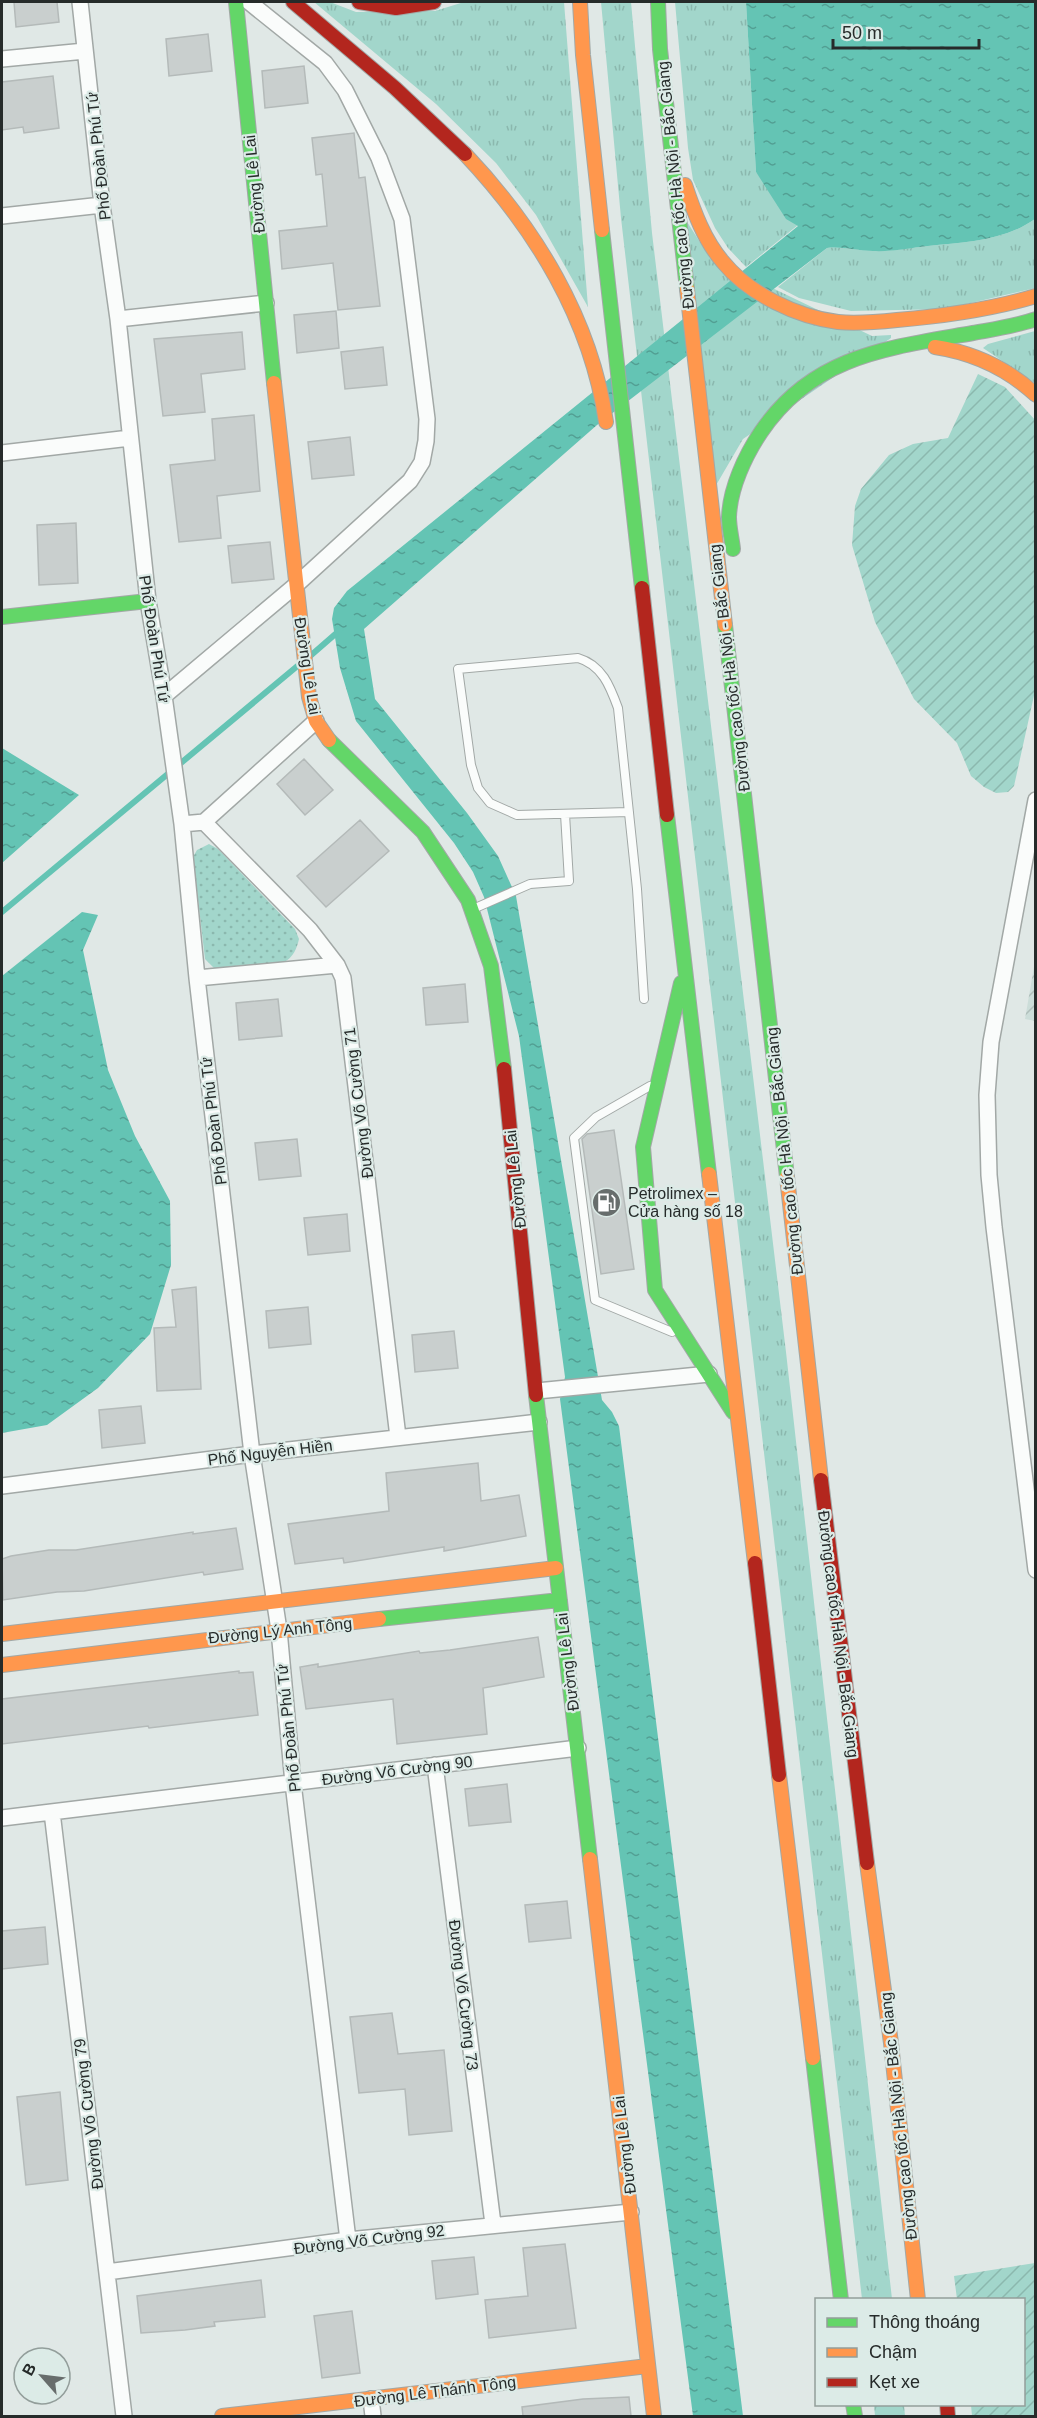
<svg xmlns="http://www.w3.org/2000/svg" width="1037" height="2418" font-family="Arial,sans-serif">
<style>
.industrial{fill:url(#industrial-furrows)}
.grass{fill:url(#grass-tufts)}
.park{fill:url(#park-dots)}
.garden{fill:url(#garden-furrows)}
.water{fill:url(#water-ripples)}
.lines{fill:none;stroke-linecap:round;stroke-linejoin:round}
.stream{stroke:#64c4b4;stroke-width:6}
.building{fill:#c9cfce;stroke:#b4bab9;stroke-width:1.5}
.lane-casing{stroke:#a2a8a6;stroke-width:10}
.street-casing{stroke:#a2a8a6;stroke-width:18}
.fast-casing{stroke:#a2a8a6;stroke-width:16}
.slow-casing{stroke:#a2a8a6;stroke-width:16}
.jam-casing{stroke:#a2a8a6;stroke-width:16}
.lane{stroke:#fafcfb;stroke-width:8}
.street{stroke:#fafcfb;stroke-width:15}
.fast{stroke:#63d668;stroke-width:14}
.slow{stroke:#ff974d;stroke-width:14}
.jam{stroke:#b3261e;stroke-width:14}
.labels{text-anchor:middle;stroke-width:4.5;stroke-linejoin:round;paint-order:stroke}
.street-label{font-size:16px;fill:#262b2a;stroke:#dcebe7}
.poi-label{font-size:16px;fill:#262b2a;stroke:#dcebe7;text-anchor:start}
</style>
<defs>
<pattern id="industrial-furrows" width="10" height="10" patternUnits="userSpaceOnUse" patternTransform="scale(1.5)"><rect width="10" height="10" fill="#ccddd9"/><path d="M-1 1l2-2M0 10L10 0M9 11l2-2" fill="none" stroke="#afbeba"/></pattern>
<pattern id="grass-tufts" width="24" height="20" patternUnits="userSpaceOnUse" patternTransform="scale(1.5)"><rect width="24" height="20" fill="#a2d6cb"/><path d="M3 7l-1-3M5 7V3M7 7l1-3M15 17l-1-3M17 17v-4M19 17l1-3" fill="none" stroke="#8bb8ae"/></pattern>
<pattern id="park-dots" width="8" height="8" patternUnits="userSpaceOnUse" patternTransform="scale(1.5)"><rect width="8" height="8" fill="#a2d6cb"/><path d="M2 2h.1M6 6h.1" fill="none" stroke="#8bb8ae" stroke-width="1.8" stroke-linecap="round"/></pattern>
<pattern id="garden-furrows" width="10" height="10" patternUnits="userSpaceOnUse" patternTransform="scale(1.5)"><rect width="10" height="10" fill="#a2d6cb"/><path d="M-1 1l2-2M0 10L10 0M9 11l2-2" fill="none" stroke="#8bb8ae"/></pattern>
<pattern id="water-ripples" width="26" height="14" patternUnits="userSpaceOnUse" patternTransform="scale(1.5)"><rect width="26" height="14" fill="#64c4b4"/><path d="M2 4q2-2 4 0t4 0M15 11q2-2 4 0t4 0" fill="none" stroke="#529f93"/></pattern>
</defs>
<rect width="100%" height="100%" fill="#e0e8e6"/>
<path class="industrial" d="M1035 961 1036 1021H1035L1025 1019Z"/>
<path class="grass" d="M314 2H330L356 12 435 11 464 2H564L588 307 536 215 496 163 436 104Z
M601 2H631L652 233 786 1352 892 2299H862L621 218Z
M675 2H746L756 172 798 225 746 267 728 248 715 228 693 180 688 148Z
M684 217 710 258 872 336 891 335V338L743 439 715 487Z
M1035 219V288L945 309 851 311 799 298 778 287 827 248C842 246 857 251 873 251 891 251 910 248 928 246 965 242 1004 241 1035 219Z
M1035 331V383L983 348 988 344Z
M874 2405H904L905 2416H875Z"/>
<path class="park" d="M209 844 218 849 295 929 299 939C297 948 293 958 284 962 274 967 230 969 216 970L205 959 193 857 197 850Z"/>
<path class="garden" d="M978 374 1005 387 1036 421 1035 691 1014 786 1008 792 996 793 984 787 971 776 957 743 914 699 875 622 852 545 855 506 861 489 889 455 913 444 948 438Z
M1035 2263V2416H972L971 2405 1024 2404V2300L957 2299 954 2276Z"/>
<path class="water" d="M746 2H1035V219C1004 241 965 242 928 246 910 248 891 252 873 251 857 251 841 246 827 248L597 425 364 629 375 699 467 813 498 856 516 896 602 1400 612 1412 619 1426 743 2416H693L560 1399 565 1377 519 1036 484 897 473 872 454 843 356 721 340 668 332 619 334 608 347 591 798 226 786 219 756 172Z
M2 748 79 795 2 863Z
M82 912 98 915 83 950 108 1070 135 1136 170 1201 171 1265 150 1334 98 1388 47 1425 2 1433V976Z"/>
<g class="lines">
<path class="stream" d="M309 657 340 630
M2 912 301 663"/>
</g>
<path class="building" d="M14 2H57L59 22 16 27Z
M208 34 212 71 169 76 166 39Z
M304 66 308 103 265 108 262 71Z
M53 76 59 128 24 133 23 127 2 130V82Z
M354 133 359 178 365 177 380 306 338 310 333 263 282 269 279 231 327 226 322 174 316 175 312 138Z
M336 311 339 348 297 353 294 315Z
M242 332 245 369 201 374 205 412 163 416 154 339Z
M383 347 387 385 345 389 341 352Z
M254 415 260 491 217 496 221 538 179 542 170 465 215 460 212 419Z
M350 437 354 475 312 479 308 442Z
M76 523 78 583 39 585 37 525Z
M270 542 274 579 232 583 228 546Z
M304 759 333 790 305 815 277 784Z
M360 820 389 851 326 907 297 876Z
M465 984 468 1022 426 1025 423 988Z
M278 999 282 1036 239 1040 236 1003Z
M614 1130 634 1269 601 1274 582 1139 587 1134Z
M297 1139 301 1176 259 1180 255 1143Z
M347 1214 350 1251 308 1255 304 1218Z
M196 1287 201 1389 157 1391 154 1328 176 1327 172 1290Z
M308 1307 311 1344 269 1348 266 1311Z
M454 1331 458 1368 415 1372 412 1335Z
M141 1406 145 1443 102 1448 99 1410Z
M478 1463 481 1501 519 1495 526 1536 444 1551V1547L344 1563 343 1558 295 1564 288 1524 389 1511 386 1473Z
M236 1528 243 1569 204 1575 203 1572 84 1591 57 1592 3 1600 2 1559 11 1556 49 1550H76L193 1532V1534Z
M538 1637 544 1677 483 1688 487 1734 397 1744 393 1699 306 1709 300 1667 318 1664V1667L419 1651 420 1653 450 1650Z
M239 1671V1673L253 1672 258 1715 149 1728 148 1726 2 1744V1699Z
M507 1784 511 1822 469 1826 465 1789Z
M567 1901 571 1938 529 1942 525 1905Z
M45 1927 48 1964 2 1969V1931Z
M392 2013 398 2054 444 2050 452 2131 409 2135 405 2089 359 2093 350 2017Z
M60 2092 68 2180 26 2185 17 2097Z
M565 2244 576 2328 489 2338 485 2300 528 2296 523 2248Z
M474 2257 478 2294 436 2299 432 2261Z
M261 2280 265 2317 214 2322 215 2326 185 2330 141 2333 137 2296Z
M352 2311 360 2373 322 2378 314 2316Z
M629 2397 631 2416H523L522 2407 583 2399Z"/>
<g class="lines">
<defs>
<path id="lane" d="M629 812 517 815 490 803 478 788 471 765 458 669 578 658C602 665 610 686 618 708L637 889 644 999
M473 909 530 884 569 881 565 814
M650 1086 596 1117 574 1138 595 1300 672 1332"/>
<path id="street" d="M80 2 102 205 118 319 148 601 164 696 182 824 197 978 252 1454 279 1630 293 1783 348 2240
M2 59 85 51
M2 216 102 205
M118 319 266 303
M2 453 130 438
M164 696 296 585 410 481 422 462 426 441 427 419 402 219 379 158 345 90 325 63 249 2
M1036 800 991 1042 987 1095 989 1175 994 1227 1036 1570
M204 822 310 930 337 965 343 978 398 1437
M182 824 204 822 316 721
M197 978 337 965
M537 1391 709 1374
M2 1486 252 1454 539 1422
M435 1765 493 2224
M52 1812 124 2416
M2 1818 578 1748
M107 2272 348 2240 631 2212
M371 2399 373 2416"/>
<path id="fast" d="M236 2 274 383
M658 2 660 49 687 289
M602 230 642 588
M733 549C732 539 729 528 729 517 730 488 745 456 761 432 813 355 888 348 973 333 995 329 1016 326 1036 319
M2 617 148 601
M725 625 787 1177
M329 740 423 832 468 900 491 966 504 1069
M667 815 709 1174
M681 983 643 1147 655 1290 733 1412
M536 1395 590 1859
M379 1619 560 1600
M813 2058 841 2300
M853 2404 855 2416"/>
<path id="slow" d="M580 2 583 55 602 230
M465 154C535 228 591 319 606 422
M685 185C694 212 704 240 723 262 749 294 797 317 838 322 858 324 878 322 897 320 945 316 990 310 1036 296
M687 289 725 625
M935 347C975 353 1007 368 1036 395
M274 383 309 697 316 721 329 740
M709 1174 755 1563
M787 1177 821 1480
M2 1634 556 1568
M2 1665 379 1619
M779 1775 813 2058
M590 1859 654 2416
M867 1863 891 2043 918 2300
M222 2416 648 2366"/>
<path id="jam" d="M293 2 395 88 465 154
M359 2 396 8 434 2
M642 588 667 815
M504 1069 536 1395
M821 1480 867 1863
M755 1563 779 1775
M947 2404 948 2416"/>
</defs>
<use href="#lane" class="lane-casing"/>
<use href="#street" class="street-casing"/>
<use href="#fast" class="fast-casing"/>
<use href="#slow" class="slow-casing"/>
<use href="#jam" class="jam-casing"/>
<use href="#lane" class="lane"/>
<use href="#street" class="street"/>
<use href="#fast" class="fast"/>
<use href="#slow" class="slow"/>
<use href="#jam" class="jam"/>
</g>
<defs>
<symbol id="fuel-disc" viewBox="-11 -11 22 22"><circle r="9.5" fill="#676d6c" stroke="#dcebe7"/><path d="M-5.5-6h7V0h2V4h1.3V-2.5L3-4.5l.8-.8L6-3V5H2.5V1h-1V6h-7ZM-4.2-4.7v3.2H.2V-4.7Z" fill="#fff"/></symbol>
</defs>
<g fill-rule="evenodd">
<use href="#fuel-disc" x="590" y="1186" width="33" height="33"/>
</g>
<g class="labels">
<g class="street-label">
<text transform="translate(98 156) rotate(-96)" y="6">Phố Đoàn Phú Tứ</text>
<text transform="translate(254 184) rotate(-96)" y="6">Đường Lê Lai</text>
<text transform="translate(675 185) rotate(-96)" y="6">Đường cao tốc Hà Nội - Bắc Giang</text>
<text transform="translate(155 639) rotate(81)" y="6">Phố Đoàn Phú Tứ</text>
<text transform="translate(308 666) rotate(81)" y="6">Đường Lê Lai</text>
<text transform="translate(729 668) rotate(-97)" y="6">Đường cao tốc Hà Nội - Bắc Giang</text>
<text transform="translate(358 1103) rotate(-97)" y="6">Đường Võ Cường 71</text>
<text transform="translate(213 1121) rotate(-97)" y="6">Phố Đoàn Phú Tứ</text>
<text transform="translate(784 1151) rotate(-96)" y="6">Đường cao tốc Hà Nội - Bắc Giang</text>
<text transform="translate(515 1179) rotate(-96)" y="6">Đường Lê Lai</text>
<text transform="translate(270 1452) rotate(-7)" y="6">Phố Nguyễn Hiền</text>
<text transform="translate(280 1630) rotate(-6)" y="6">Đường Lý Anh Tông</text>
<text transform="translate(839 1634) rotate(83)" y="6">Đường cao tốc Hà Nội - Bắc Giang</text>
<text transform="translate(567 1662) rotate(-97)" y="6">Đường Lê Lai</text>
<text transform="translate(288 1728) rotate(-96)" y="6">Phố Đoàn Phú Tứ</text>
<text transform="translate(397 1770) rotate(-7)" y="6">Đường Võ Cường 90</text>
<text transform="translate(464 1995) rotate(83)" y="6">Đường Võ Cường 73</text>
<text transform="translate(88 2114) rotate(-97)" y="6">Đường Võ Cường 79</text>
<text transform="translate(898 2116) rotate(-96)" y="6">Đường cao tốc Hà Nội - Bắc Giang</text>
<text transform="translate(624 2145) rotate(-97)" y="6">Đường Lê Lai</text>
<text transform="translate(369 2239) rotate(-7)" y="6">Đường Võ Cường 92</text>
<text transform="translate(435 2391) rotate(-7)" y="6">Đường Lê Thánh Tông</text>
</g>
<g class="poi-label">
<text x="628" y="1199">Petrolimex –<tspan x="628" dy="18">Cửa hàng số 18</tspan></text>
</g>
</g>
<rect width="1037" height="2418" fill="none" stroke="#262b2a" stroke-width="6"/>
<rect x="815" y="2298" width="210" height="108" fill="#dcebe7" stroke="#939e9b" stroke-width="1.5"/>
<rect x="827" y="2318" width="30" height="9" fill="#63d668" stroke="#939e9b" stroke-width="1.5"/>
<text x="869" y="2328" font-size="18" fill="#262b2a">Thông thoáng</text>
<rect x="827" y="2348" width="30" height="9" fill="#ff974d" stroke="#939e9b" stroke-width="1.5"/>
<text x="869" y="2358" font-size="18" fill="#262b2a">Chậm</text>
<rect x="827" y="2378" width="30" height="9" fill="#b3261e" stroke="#939e9b" stroke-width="1.5"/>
<text x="869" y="2388" font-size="18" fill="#262b2a">Kẹt xe</text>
<g transform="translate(42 2376) rotate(298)"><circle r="28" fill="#dcebe7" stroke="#939e9b" stroke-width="1.5"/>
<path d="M0-4.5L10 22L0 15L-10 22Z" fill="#676d6c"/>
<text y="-9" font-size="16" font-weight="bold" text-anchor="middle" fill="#262b2a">B</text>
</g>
<path d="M833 39v9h146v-9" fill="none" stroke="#262b2a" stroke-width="3"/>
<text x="842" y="39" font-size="18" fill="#262b2a" stroke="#dcebe7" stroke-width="4.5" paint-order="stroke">50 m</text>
</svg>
